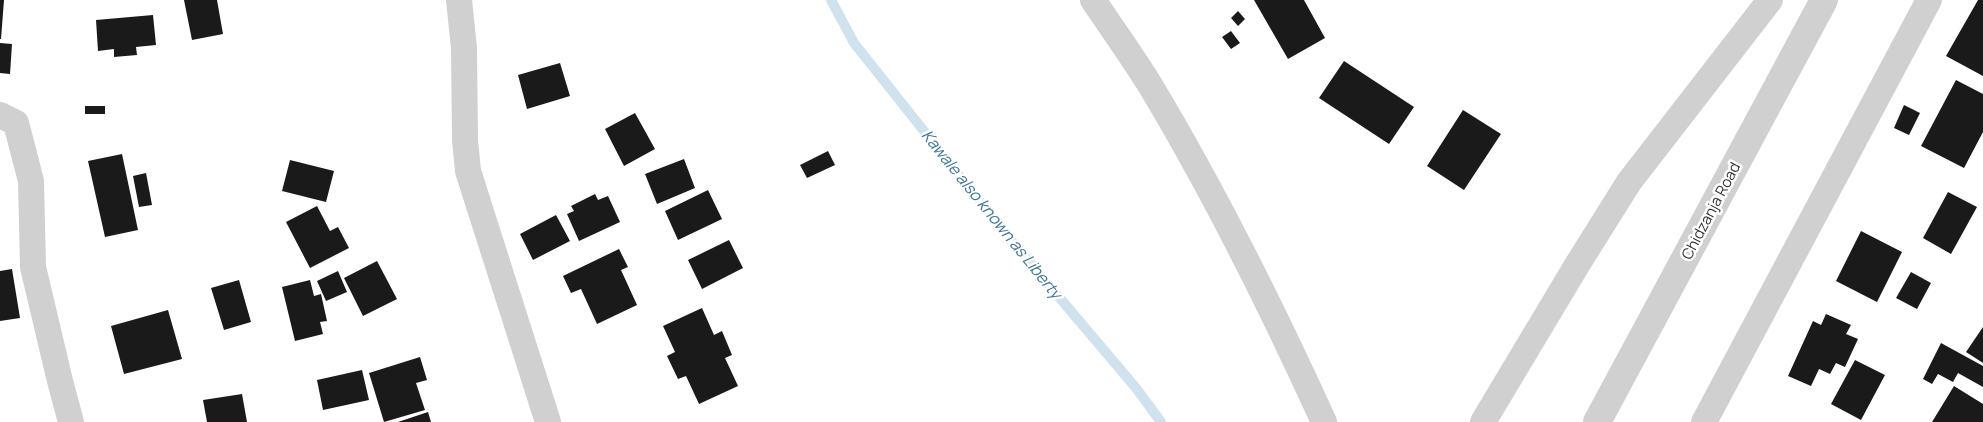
<svg xmlns="http://www.w3.org/2000/svg" width="1983" height="422" font-family="Manrope,sans-serif">
<style>
.lines{fill:none;stroke-linecap:round;stroke-linejoin:round}
.stream{stroke:#cfe2ee;stroke-width:10}
.building{fill:#1a1a1a}
.minor{stroke:#d0d0d0;stroke-width:26}
.tertiary{stroke:#d0d0d0;stroke-width:28}
.labels{text-anchor:middle;stroke-width:5;stroke-linejoin:round;paint-order:stroke}
.street-label{font-size:15px;fill:#333;stroke:#fff}
.water-label{font-size:16px;font-style:italic;fill:#3f7597;stroke:#fff}
</style>
<rect width="100%" height="100%" fill="#fff"/>
<g class="lines">
<path class="stream" d="M831 0 854 43 1009 238 1136 388 1161 422"/>
</g>
<path class="building" d="M0 0H4L1 39H0Z
M184 0H217L223 34 192 40Z
M1254 0H1304L1325 38 1288 59Z
M1978 0H1983V76L1946 56Z
M1238 11 1245 19 1238 26 1231 18Z
M153 15 156 45 136 47 137 55 114 57V49L98 51 96 20Z
M1231 31 1240 43 1231 49 1222 37Z
M0 43 12 44 10 74 0 73Z
M1344 61 1414 107 1389 144 1319 98Z
M560 63 570 96 527 109 518 75Z
M1956 80 1983 94V132L1964 168 1921 146Z
M1904 105 1920 113 1909 135 1894 128Z
M85 106H105V114H85Z
M1463 110 1501 134 1464 190 1427 166Z
M635 113 655 149 624 166 605 129Z
M828 151 835 165 807 178 800 165Z
M122 154 138 230 105 237 88 161Z
M684 159 695 188 657 204 645 174Z
M290 160 334 171 326 202 282 191Z
M146 173 152 205 139 207 133 176Z
M708 190 722 219 678 240 665 211Z
M1948 192 1977 207 1951 254 1923 238Z
M595 194 598 200 608 196 620 222 579 241 567 214 574 211 571 206Z
M317 206 330 231 338 227 349 248 310 268 286 222Z
M556 215 570 241 533 260 520 234Z
M1861 231 1902 252 1877 302 1836 281Z
M729 240 743 268 702 289 688 260Z
M619 249 628 267 621 270 637 305 597 324 581 289 571 293 563 276Z
M377 261 397 299 363 316 344 278Z
M12 269 20 318 0 321V271Z
M338 271 347 292 326 301 317 281Z
M1911 272 1931 283 1917 309 1896 298Z
M239 280 251 322 224 330 211 288Z
M310 280 314 296 321 294 327 321 320 322 323 334 295 341 282 287Z
M702 308 714 335 722 331 732 355 725 358 738 386 699 404 686 376 678 379 667 356 675 352 663 326Z
M168 310 182 359 124 374 111 326Z
M1826 314 1851 325 1846 334 1858 339 1845 367 1836 363 1830 374 1819 369 1811 386 1788 376 1813 321 1821 325Z
M1983 327V363L1966 352Z
M1941 343 1983 366V387L1958 373 1953 382 1938 374 1932 384 1923 379Z
M420 357 427 380 416 383 425 410 384 422 369 373Z
M1855 360 1885 375 1861 420 1831 404Z
M362 370 369 400 323 410 317 380Z
M1954 386 1983 404V422H1932Z
M242 394 247 422H207L203 400Z
M428 412 431 422H398Z"/>
<g class="lines">
<path class="minor" d="M459 0 464 48 465 140 468 171 548 422
M1093 0C1112 28 1132 56 1150 85 1215 193 1272 308 1324 422
M0 115 16 123 31 181 33 267 60 381 71 422
M1483 422 1577 265 1629 182 1770 0
M1704 422 1929 0"/>
<path class="tertiary" d="M1597 422 1824 0"/>
</g>
<g class="labels">
<g class="street-label">
<text transform="translate(1711 211) rotate(-62)" y="5">Chidzanja Road</text>
</g>
<g class="water-label">
<text transform="translate(992 214) rotate(51)" y="6">Kawale also known as Liberty</text>
</g>
</g>
</svg>
